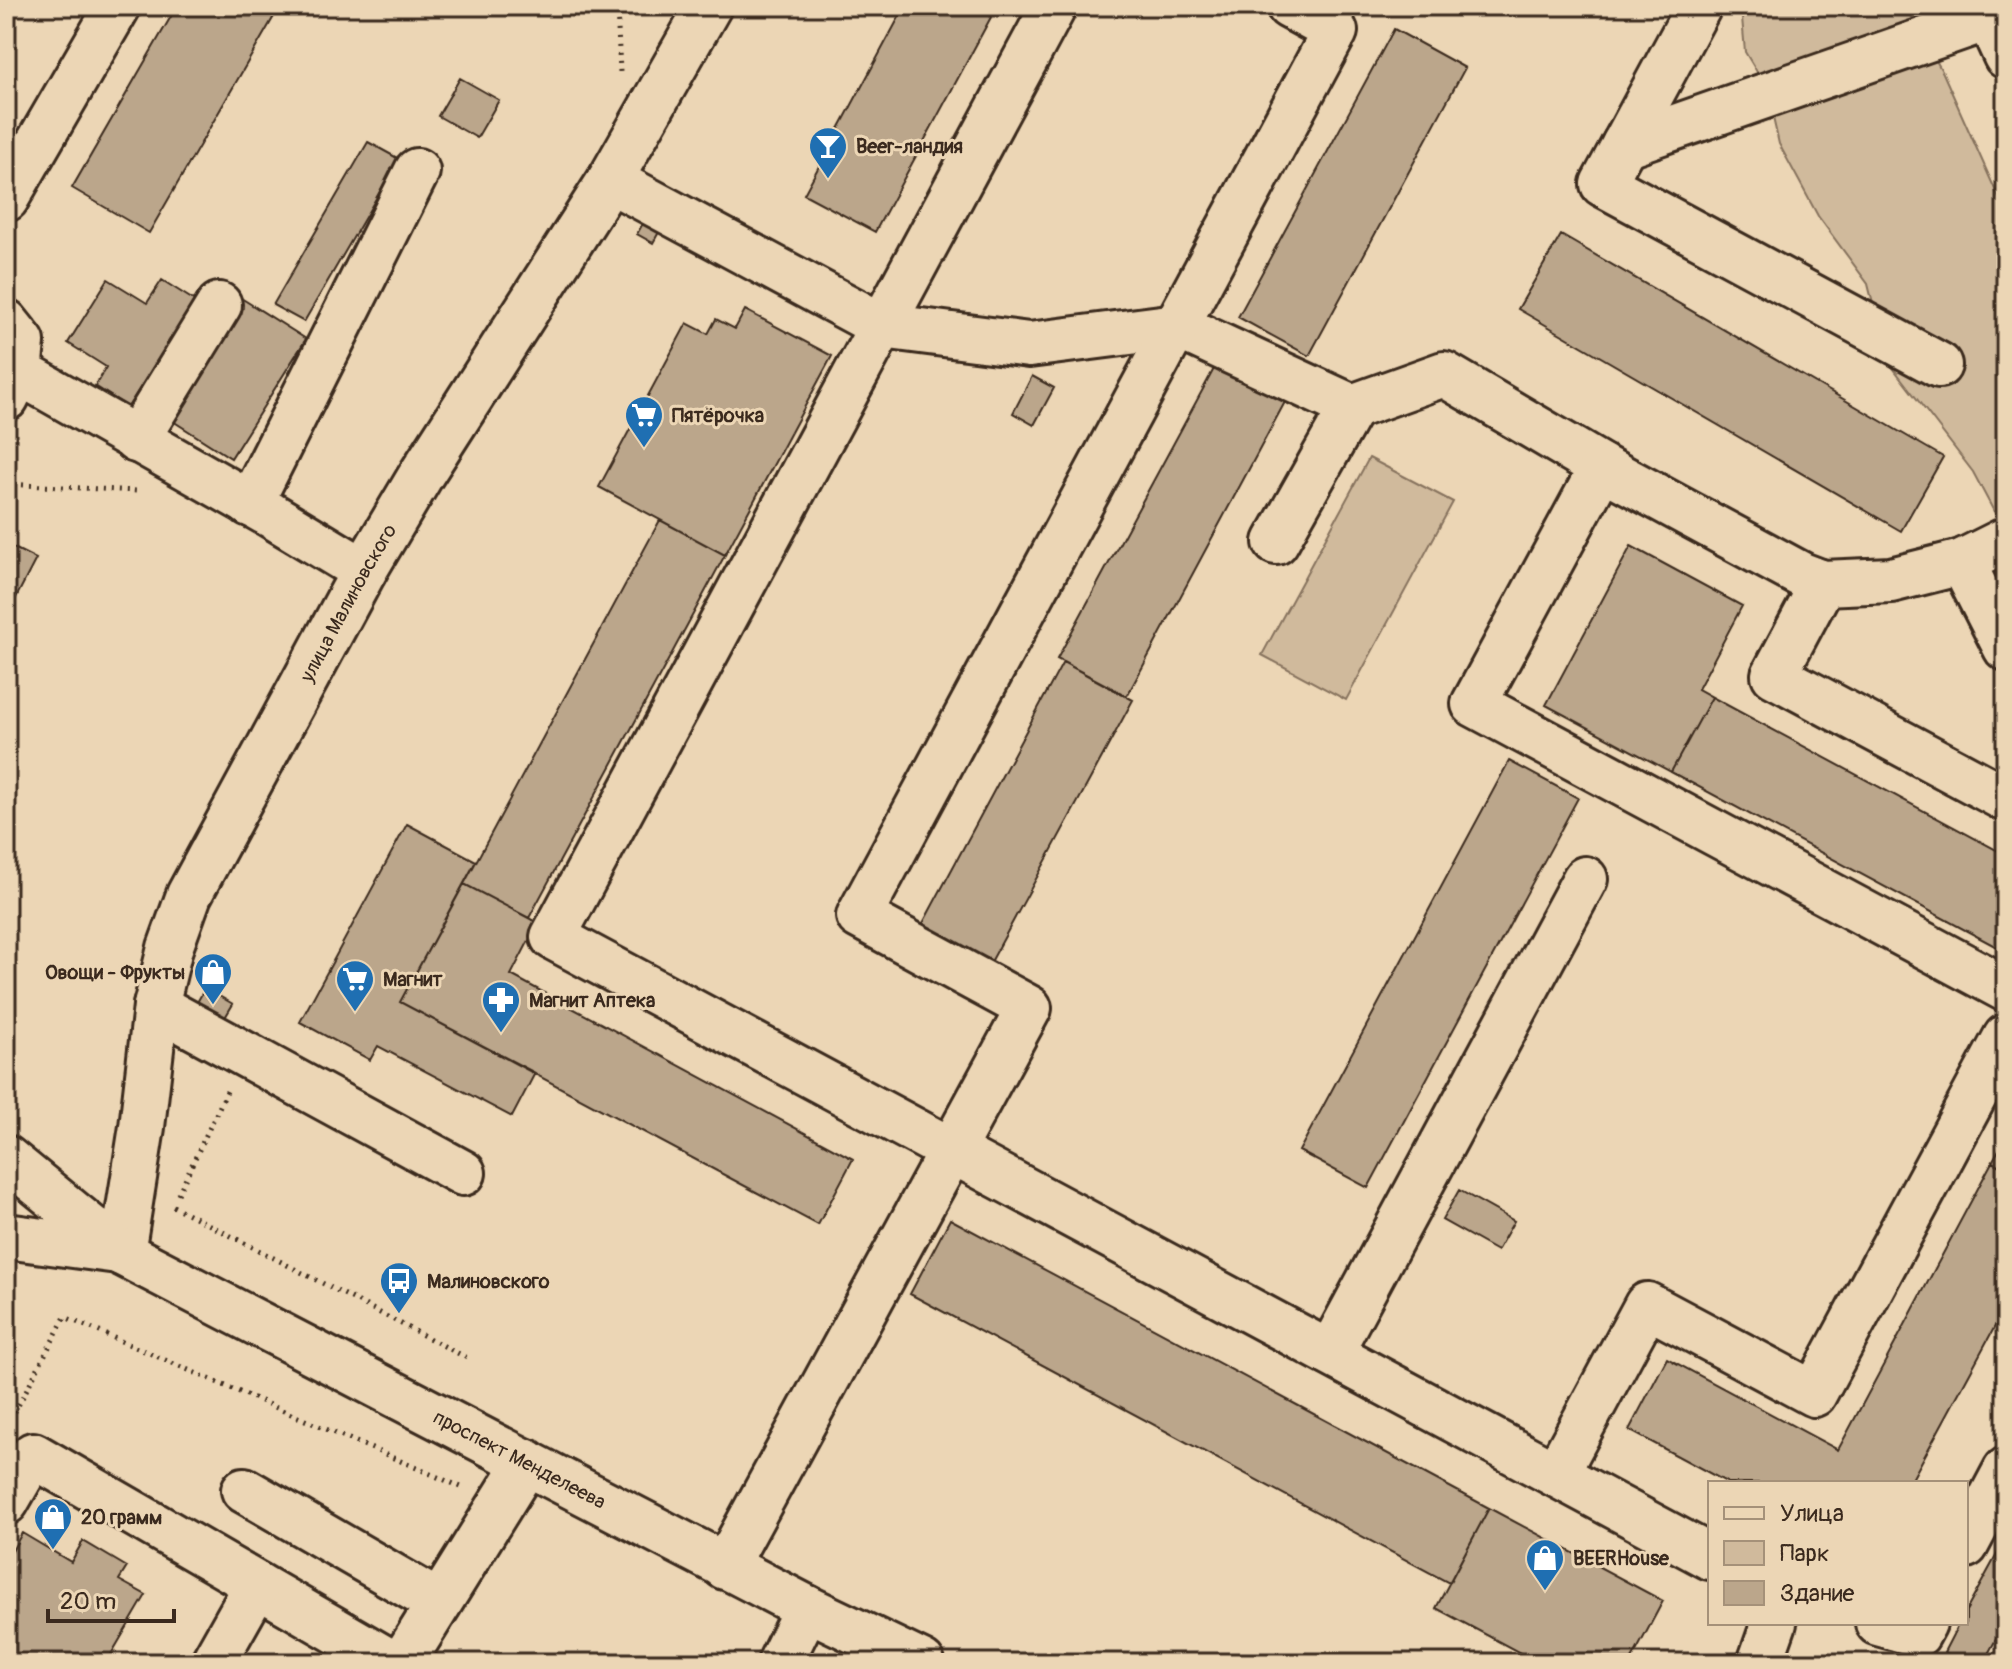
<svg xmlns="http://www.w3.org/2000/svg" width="2012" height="1669" font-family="Pangolin,sans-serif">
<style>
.green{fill:#d0ba9c;stroke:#86725d;stroke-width:2}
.building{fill:#bba68b;stroke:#3b2a1e;stroke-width:2}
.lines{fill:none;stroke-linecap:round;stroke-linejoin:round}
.minor-casing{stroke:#3b2a1e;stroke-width:50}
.major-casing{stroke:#3b2a1e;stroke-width:50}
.path{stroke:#3b2a1e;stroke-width:5;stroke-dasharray:2 6;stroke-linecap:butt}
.minor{stroke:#ecd6b5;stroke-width:44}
.major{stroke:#ecd6b5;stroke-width:44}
.labels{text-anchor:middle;stroke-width:6;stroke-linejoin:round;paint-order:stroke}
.poi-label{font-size:20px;font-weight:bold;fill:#3b2a1e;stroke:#ecd6b5;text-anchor:start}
.street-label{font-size:20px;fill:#3b2a1e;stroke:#ecd6b5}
</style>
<rect width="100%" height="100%" fill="#ecd6b5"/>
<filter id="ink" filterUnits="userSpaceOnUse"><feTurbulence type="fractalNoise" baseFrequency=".0125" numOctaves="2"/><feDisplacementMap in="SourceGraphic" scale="16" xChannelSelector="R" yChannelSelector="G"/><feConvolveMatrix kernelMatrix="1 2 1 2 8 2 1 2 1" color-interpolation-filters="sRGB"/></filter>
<g filter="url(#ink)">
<path class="green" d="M1741 6H1906L1943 73 2006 214V524L1999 521 1973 472 1887 360 1868 284 1818 216 1779 144 1766 87 1745 52Z
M1369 458 1453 502 1346 700 1262 655Z"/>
<path class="building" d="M177 6H280L149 233 72 188Z
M905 6H997L875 232 804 194Z
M1394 29 1465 68 1309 356 1238 317Z
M460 78 499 100 477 138 438 116Z
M368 142 399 159 304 322 273 305Z
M648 214 664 223 653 243 637 234Z
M1561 235 1943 457 1901 531 1518 309Z
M108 279 147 303 162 280 195 301 128 407 95 386 106 367 68 343Z
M241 298 306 339 231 458 165 416Z
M745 310 832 356 725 555 599 487 687 323 708 334 716 319 735 329Z
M1216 365 1285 402 1127 696 1057 659Z
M1032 376 1054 388 1034 425 1013 413Z
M660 520 725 555 529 918 464 884Z
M6 544 36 559 6 617Z
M1631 546 1742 606 1698 689 1712 697 1671 772 1546 705Z
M2006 563V604L1989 571Z
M1063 662 1133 700 991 962 922 925Z
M1712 697 2006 855V952L1671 772Z
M1509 761 1578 798 1368 1188 1299 1151Z
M407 824 476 861 400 1002 535 1073 512 1117 378 1046 370 1060 300 1022Z
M464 884 538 923 511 975 853 1159 818 1225 400 1002Z
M205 988 233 1004 223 1021 195 1006Z
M2006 1137V1169L1992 1162Z
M1992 1162 2006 1169V1306L1910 1483H1728L1629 1430 1667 1358 1838 1450Z
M1459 1190 1514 1221 1497 1251 1442 1220Z
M950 1219 1489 1508 1449 1583 910 1294Z
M1489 1508 1663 1601 1630 1663H1539L1436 1608Z
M22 1533 71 1562 83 1541 127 1567 119 1580 146 1595 106 1663H6V1562Z
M2006 1538V1621L1983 1663H1965L1944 1652 1959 1623H1966V1611Z"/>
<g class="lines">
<defs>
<g id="minor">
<path d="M1054 6 553 937 1710 1557"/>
<path d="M1699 6 1603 184 1939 365"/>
<path d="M1624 145 1988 18"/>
<path d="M610 180 882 326 1029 345 1177 326 1352 407 1444 374 1602 467 1802 575 1823 583 1891 580 1962 562 2006 540"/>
<path d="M6 199 118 6"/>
<path d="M6 322 22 342 19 372 6 398"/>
<path d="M19 372 271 515 364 571"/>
<path d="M136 440 219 305"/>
<path d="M1602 467 1474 704 2006 989"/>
<path d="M250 504 417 171"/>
<path d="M1276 542 1352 407"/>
<path d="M1962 562 2006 648"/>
<path d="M1823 583 1774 675 2006 799"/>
<path d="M156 1006 463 1173"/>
<path id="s1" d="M122 1253 142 1127 156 1006 170 948 189 895 364 571 421 475 610 180 709 6"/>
<path d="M1330 1353 1585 879"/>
<path d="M1556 1474 1647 1305 1814 1394 2006 1037"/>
<path d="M244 1490 439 1603"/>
<path d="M6 1502 33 1455 392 1663"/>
<path d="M1966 1545 2006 1470"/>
<path d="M725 1567 1029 1008 859 916 1335 31 1289 6"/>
<path d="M1878 1623 1918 1634 1924 1623"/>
<path d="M213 1663 257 1585"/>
<path d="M402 1663 527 1462"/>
<path d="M780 1663 807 1608"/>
<path d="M1760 1663 1774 1623"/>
</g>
<g id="major">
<path d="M1983 6 2006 56"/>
<path id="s2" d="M6 1158 122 1253 807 1608 922 1663"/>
<path d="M6 1236 118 1251"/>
</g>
</defs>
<use href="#minor" class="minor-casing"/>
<use href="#major" class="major-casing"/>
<path class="path" d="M617 6 620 72
M6 484 137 491
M178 1194 227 1091
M173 1206 471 1360
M11 1419 65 1317 461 1487"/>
<use href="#minor" class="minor"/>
<use href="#major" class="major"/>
</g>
</g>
<defs>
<symbol id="bar-pin" viewBox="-11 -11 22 30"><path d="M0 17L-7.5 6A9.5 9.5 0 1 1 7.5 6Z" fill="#1f6fb2" stroke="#ecd6b5"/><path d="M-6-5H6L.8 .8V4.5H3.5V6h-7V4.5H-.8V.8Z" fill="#fff"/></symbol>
<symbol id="supermarket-pin" viewBox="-11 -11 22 30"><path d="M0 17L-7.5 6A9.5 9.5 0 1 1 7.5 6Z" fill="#1f6fb2" stroke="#ecd6b5"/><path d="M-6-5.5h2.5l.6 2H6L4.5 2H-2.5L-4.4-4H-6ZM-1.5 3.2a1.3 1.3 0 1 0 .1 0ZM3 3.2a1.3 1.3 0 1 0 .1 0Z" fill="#fff"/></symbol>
<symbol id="shop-pin" viewBox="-11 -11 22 30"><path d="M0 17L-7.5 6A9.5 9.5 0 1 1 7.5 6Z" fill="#1f6fb2" stroke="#ecd6b5"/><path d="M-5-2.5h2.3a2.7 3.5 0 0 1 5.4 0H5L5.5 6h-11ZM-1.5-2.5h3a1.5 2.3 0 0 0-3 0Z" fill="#fff"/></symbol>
<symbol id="pharmacy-pin" viewBox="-11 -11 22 30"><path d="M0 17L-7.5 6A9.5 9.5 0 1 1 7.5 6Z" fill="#1f6fb2" stroke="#ecd6b5"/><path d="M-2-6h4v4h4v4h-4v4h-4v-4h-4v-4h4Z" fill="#fff"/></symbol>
<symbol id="bus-pin" viewBox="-11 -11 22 30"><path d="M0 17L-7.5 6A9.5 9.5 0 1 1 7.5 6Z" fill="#1f6fb2" stroke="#ecd6b5"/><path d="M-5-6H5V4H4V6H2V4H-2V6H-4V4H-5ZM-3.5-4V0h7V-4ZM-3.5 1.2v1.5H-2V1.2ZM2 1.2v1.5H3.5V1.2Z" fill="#fff"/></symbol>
</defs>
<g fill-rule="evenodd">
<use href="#bar-pin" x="806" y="124" width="44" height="60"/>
<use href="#supermarket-pin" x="622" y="393" width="44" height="60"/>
<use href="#shop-pin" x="191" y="950" width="44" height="60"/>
<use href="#supermarket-pin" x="333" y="957" width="44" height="60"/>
<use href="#pharmacy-pin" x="479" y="978" width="44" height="60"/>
<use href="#bus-pin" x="377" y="1259" width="44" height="60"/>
<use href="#shop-pin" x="31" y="1495" width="44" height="60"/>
<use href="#shop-pin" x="1523" y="1536" width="44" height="60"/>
</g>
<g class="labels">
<g class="poi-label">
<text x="856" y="153">Beer-ландия</text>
<text x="672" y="422">Пятёрочка</text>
<text x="185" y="979" text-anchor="end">Овощи - Фрукты</text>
<text x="383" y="986">Магнит</text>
<text x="529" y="1007">Магнит Аптека</text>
<text x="427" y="1288">Малиновского</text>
<text x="81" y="1524">20 грамм</text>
<text x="1573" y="1565">BEERHouse</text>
</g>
<g class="street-label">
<text dy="7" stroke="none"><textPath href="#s1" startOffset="698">улица Малиновского</textPath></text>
<text dy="7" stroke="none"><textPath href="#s2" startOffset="598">проспект Менделеева</textPath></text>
</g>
</g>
<rect width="2012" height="1669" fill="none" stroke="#ecd6b5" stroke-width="32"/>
<rect x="16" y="16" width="1980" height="1637" fill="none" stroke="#3b2a1e" stroke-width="3" filter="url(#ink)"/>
<rect x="1708" y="1481" width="260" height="144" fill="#ecd6b5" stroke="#a59179" stroke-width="2"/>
<rect x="1724" y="1507" width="40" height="12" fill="#ecd6b5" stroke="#a59179" stroke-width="2"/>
<text x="1780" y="1521" font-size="24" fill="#3b2a1e">Улица</text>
<rect x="1724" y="1541" width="40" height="24" fill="#d0ba9c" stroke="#a59179" stroke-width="2"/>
<text x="1780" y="1561" font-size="24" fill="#3b2a1e">Парк</text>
<rect x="1724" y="1581" width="40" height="24" fill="#bba68b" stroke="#a59179" stroke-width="2"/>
<text x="1780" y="1601" font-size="24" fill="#3b2a1e">Здание</text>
<path d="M48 1609v12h126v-12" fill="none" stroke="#3b2a1e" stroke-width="4"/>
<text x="60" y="1609" font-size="24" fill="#3b2a1e" stroke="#ecd6b5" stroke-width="6" paint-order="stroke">20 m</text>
</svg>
